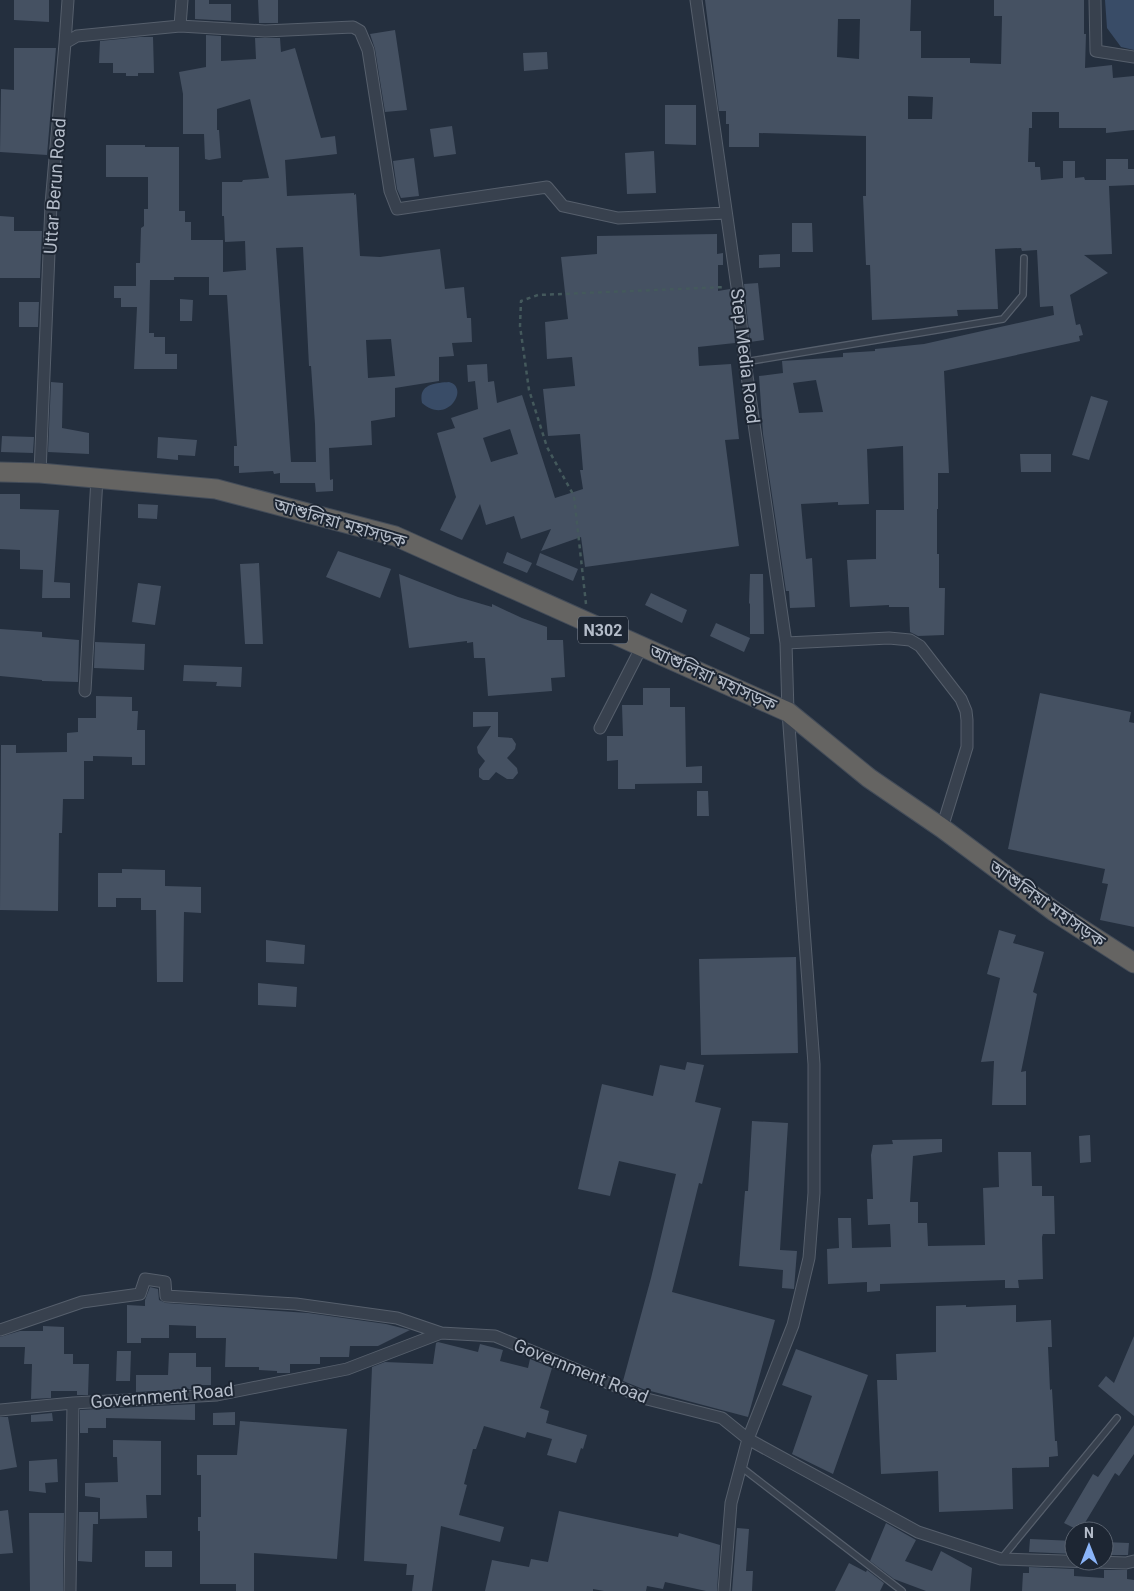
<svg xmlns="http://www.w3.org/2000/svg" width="1134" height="1591" font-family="Roboto,'Noto Sans Bengali',sans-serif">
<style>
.water{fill:#394c67}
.building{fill:#455162;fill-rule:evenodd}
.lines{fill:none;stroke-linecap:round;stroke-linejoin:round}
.service-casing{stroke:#565f6c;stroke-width:8}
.minor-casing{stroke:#565f6c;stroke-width:13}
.trunk-casing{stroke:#434c59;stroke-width:21}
.path{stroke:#44595c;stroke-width:2.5;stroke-dasharray:4 4;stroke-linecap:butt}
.service{stroke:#38414e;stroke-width:5.5}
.minor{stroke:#38414e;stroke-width:11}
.trunk{stroke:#656462;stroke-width:19}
.labels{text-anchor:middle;stroke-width:4;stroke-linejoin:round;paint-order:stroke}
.shield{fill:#1d2633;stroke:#878f9c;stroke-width:1}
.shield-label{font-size:16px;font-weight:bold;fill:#b4bcc9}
.street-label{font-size:18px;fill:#b4bcc9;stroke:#1d2633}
</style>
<rect width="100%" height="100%" fill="#242f3e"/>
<path class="water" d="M1105 0H1134V50L1121 47 1107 28Z
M449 382C470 387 448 426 422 403 418 384 435 383 449 382Z"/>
<path class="building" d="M14 0H49V22L14 20Z
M195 0H209V4H231V21L195 19Z
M258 0H278V23H259Z
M705 0H911L910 31H921V58H970V63L1001 64 1002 16H994V0H1084V34H1086L1085 68 1112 65 1113 78 1134 76V130L1106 133V128H1059V112H1032V128H1029L1028 162H1035V167H1040L1041 180 1063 178V161H1075V178L1084 177 1085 180H1106V159H1128V169H1134V185L1109 186 1112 254 1084 255 1108 273 1070 295 1076 325 1080 324 1083 335 1079 336 1080 341 944 371 949 473H938V509H937V554H939V588H945L944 635 918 636 910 632 909 607H889V605L850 607 847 560 876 559V510H904L903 446 867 449 869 504 838 505V502L801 504 806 559 812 558 815 607 790 608 789 591H786L763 434 759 376 783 373 782 361 843 357V353L875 351V349L924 344 1054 315 1053 306 1040 307 1037 250 1022 251 1021 248 995 249 998 309 957 310 958 316 872 320 870 265H866L863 196H866V136L759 133V147H729V124H726V111H719ZM838 19H860L859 59 837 57ZM908 96 933 97 932 119H908ZM816 380 823 412 799 413 793 383Z
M395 30 407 110 385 112 375 49 370 34Z
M206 35 221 36V61L256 59 255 38H280L281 52 295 48 321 138 335 136 337 154 285 160 287 196 354 193V195L356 194 360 256 380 257 440 249 445 289 464 287 467 318H471L472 342 452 343 454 356 439 357V381L395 388V417L371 421 372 445 329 448 330 480 333 479V491L316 492 315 483H280V473L274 474 273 471 239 473V466H234V446H237L227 295H209V277H174V280H150L149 333H154V337H165V354H177V369H134L137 307H121V298H114V286H136V263H140L141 228 144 226V209H148V177H106V145H145V147H179V211H185V222H191V240H223V272L246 270 245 241 225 242 224 216H222V182H242L243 180 269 178 250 99 217 109V130H219L221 158 209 160 205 159 204 134H183V94L179 72 206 67ZM303 247 309 366H311L315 424 316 462H291L276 248ZM391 339 395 376 368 378 366 340Z
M140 37H153L154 73H138V76H126V73H113V63H99L100 41Z
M14 48H56L47 155 0 152 1 89 14 90Z
M547 52 548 69 524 71 523 53Z
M665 105H696V145L665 144Z
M452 126 456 154 434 157 430 129Z
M654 151 656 193 627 194 625 153Z
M414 158 419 196 401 198 397 189 393 161Z
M0 216 14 217V231H42L40 278H0Z
M792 223H812L813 252H792Z
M717 234V254L723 253V265H718V291L730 289 735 343 698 347 699 366 731 364 739 439 725 440 739 546 585 567 581 537 541 551 551 529 521 539 514 516 486 525 480 504 462 540 440 530 456 497 437 433 455 428 451 418 478 409 475 381 468 382 467 365 487 364 488 382 494 381 497 403 522 395 555 498 583 489 580 470H583L580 434 548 436 543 389 575 386 572 357 547 359 545 322 568 319 561 257 597 254V236ZM510 429 518 454 491 462 483 438Z
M780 254V267L759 268V255Z
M758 283 764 340 750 342 744 284Z
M180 299 193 300 192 321H180Z
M19 302H39L38 327H19Z
M51 382 63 383 62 428 89 433V454L48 452Z
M1091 396 1108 401 1089 460 1072 455Z
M2 436 34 437 33 453 1 452Z
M158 437 197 440 195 456 178 455V460L157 458Z
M1020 454H1051V472H1021Z
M0 494H20V509L59 510 54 582 70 583V598H42L43 570 20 569V550L0 549Z
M138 504 158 505 157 519 138 518Z
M338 551 391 569 380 598 326 577Z
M507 552 532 563 527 573 503 563Z
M540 553 578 569 573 581 536 565Z
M259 563 263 644H245L240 564Z
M399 574 458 597 492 607V604L522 618 547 627V640H563L565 677 551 678 552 691 488 696 485 658H474L473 642 467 643V641L409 648Z
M750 574H763L764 634H750V604L749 603Z
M138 583 161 586 155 625 132 622Z
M651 593 687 610 682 623 645 605Z
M716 623 750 638 744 652 710 636Z
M0 629 42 632V637L79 640 78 682 42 681V680L0 676Z
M95 642 145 644 144 670 94 668Z
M184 665 242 667 241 687 216 686 217 682 183 681Z
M643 688H670V707H685L686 767 702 766V783L635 784V789H618V760L607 761V736H623L622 705H643Z
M1040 693 1131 712 1129 722 1134 723V927L1100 920 1108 884 1102 883 1105 869 1008 849Z
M96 696 132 697V711H138L137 730H145V765H132V757L93 756V761H84V799H63L62 833H59L58 911 0 910 1 745H16V753L67 752V733L78 732V718H96Z
M473 712H498V737L512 738 516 744 515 749 507 758 517 768 518 773 513 779H507L496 772 489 780H483L479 777V769L485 761 478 753 477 747 491 726 473 727Z
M697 791H708L709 816H697Z
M122 869 165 870V886L201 887V913L184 912 183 982H157L156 910H141V898H116V907H98V873H122Z
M999 930 1016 935 1013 943 1044 952 1033 992 1037 994 1021 1072 1026 1071V1105H992L994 1061 981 1062 1000 978 987 974Z
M266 940 305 945 304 964 266 962Z
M796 957 798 1053 701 1055 699 959Z
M258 983 297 987 296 1007 258 1005Z
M687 1062 704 1065 695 1102 721 1108 702 1184 699 1183 672 1292 775 1320 748 1417 643 1389 623 1381 651 1278 676 1174 619 1161 610 1196 578 1189 602 1084 653 1096 660 1065 685 1070Z
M752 1121 788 1123 780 1250 797 1251 794 1289 782 1288 783 1270 739 1266 745 1191H748Z
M1090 1135 1091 1162 1080 1163 1079 1136Z
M942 1139V1152L913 1156 910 1202H918V1223H927L928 1246 985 1245 983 1188 999 1187 998 1152H1031L1032 1186H1042V1196H1054L1055 1234H1043L1042 1237 1043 1279 1018 1280 1019 1288H1005V1280L880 1284V1291L867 1292V1282L828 1284 827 1249 839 1248 838 1218H851L852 1248 891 1247 890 1224 868 1225 867 1199H873L871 1155 873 1145 893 1144 892 1140Z
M150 1287 158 1289 159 1300 166 1303 308 1313 386 1324 410 1330 378 1346H350L349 1357H320V1364H290V1373H277V1371L259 1370V1367H225L226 1338H196V1326L169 1325V1338H141V1343H127V1305L145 1306V1300Z
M966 1305V1307L1016 1305V1322L1051 1320 1052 1347H1048L1050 1390 1052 1389 1055 1441H1057L1058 1456 1049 1457V1467L1012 1468 1013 1509 939 1512 938 1471 881 1474 877 1380H897L896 1354 936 1352V1306Z
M43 1326 64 1327V1354H73V1364H89L88 1395H77V1391H51V1398L31 1399 32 1364H24L25 1347H0V1337L20 1331H43Z
M1134 1336V1416L1098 1386 1106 1376 1114 1383Z
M438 1342 478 1352 480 1344 503 1350 500 1361 528 1368 530 1359 552 1368 540 1408 549 1411 546 1423 587 1435 583 1449 581 1448 576 1463 547 1455 552 1439 527 1432 525 1438 484 1426 476 1449H473L464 1484 467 1485 459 1515 504 1527 500 1542 441 1526 432 1591H412L414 1575H406L407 1564 364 1561 372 1367 385 1362 433 1364 436 1343Z
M796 1349 868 1375 833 1474 792 1454 812 1396 782 1385Z
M117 1351H131L130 1381H116Z
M169 1353H196V1367H211V1385H195V1389L136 1392V1375H168Z
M195 1404V1420L106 1418V1428H88V1433H80V1410Z
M235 1412V1425H213V1413Z
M52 1413 53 1421 31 1422V1415Z
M0 1417H8L17 1467 0 1470Z
M240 1421 347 1429 337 1559 254 1553V1591H236V1584H200V1531H198V1517H201V1475H197V1455H237Z
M1134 1425V1454L1119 1476 1115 1473 1080 1531 1064 1523 1093 1474 1098 1477Z
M113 1440 161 1441V1495H146L147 1518 100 1519V1498L85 1496V1483L118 1482 117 1457H113Z
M57 1459 58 1482 45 1483 46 1493 29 1491V1461Z
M8 1510 13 1553 0 1554V1511Z
M559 1511 678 1537 679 1533 720 1545 717 1591H706L665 1582 663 1589 647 1586 646 1591H604L593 1589V1591H485L492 1560 529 1567 531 1559 548 1562Z
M79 1512H98V1524H93L92 1562 78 1561Z
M29 1513H64L63 1591H30Z
M886 1523 916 1540 905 1561 932 1571 941 1551 972 1568 970 1591H926L894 1579 870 1561Z
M737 1528 749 1529 746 1571H753L752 1591H732Z
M1030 1539 1074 1541V1554L1029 1552Z
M1104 1542 1129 1543 1128 1555H1104Z
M145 1551H172V1567H145Z
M849 1563 866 1572 867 1570 884 1583 880 1591H835Z
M1029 1567 1074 1569V1576L1104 1578V1570H1127V1579L1134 1580V1591H1022L1023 1573H1029Z"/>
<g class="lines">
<defs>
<path id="service" d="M745 362 1003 319 1023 295 1024 258
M741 1467 902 1591
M1001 1559 1117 1418"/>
<path id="minor" d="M696 0 737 287 745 362 786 643 788 712 814 1064V1193L809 1258 793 1325 748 1439 731 1503 724 1591
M1095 0 1096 51 1134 57
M180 26 265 31 353 27 360 31 368 50 390 191 397 209 547 187 563 206 618 218 726 213
M65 43 68 0
M40 473 51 204 65 43 77 36 180 26 182 0
M786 643 889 638 910 640 920 646 961 699 966 711 967 720V747L942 828
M85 691 97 478
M600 728 642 646
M0 1330 82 1302 140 1294 145 1279 165 1282 166 1296 296 1304 397 1318 441 1333
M0 1410 73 1403 217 1395 347 1369 441 1333 495 1336 647 1399 722 1418 748 1439 918 1532 1001 1559 1126 1563 1134 1561
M70 1591 73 1403"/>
<path id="trunk" d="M0 472 40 473 216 489 395 536 788 712 869 778 942 828 1055 912 1134 963"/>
</defs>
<use href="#service" class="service-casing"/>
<use href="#minor" class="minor-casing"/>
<use href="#trunk" class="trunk-casing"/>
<path class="path" d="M586 604 574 496 547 447 529 390 520 326 521 301 538 295 725 287"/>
<use href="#service" class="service"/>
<use href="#minor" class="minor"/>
<use href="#trunk" class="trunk"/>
</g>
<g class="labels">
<rect class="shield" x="578" y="616.5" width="50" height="27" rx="4"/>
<g class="shield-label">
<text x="603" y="636">N302</text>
</g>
<g class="street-label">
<text transform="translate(55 186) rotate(-86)" y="6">Uttar Berun Road</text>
<text transform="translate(745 356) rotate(83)" y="6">Step Media Road</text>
<text transform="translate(340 523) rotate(16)" y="6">আশুলিয়া মহাসড়ক</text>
<text transform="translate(713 678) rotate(24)" y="6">আশুলিয়া মহাসড়ক</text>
<text transform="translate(1047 904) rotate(35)" y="6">আশুলিয়া মহাসড়ক</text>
<text transform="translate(581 1371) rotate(22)" y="6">Government Road</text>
<text transform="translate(162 1396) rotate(-5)" y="6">Government Road</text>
</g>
</g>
<g transform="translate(1089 1546)"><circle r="24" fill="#1d2633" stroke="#59626f"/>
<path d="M0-4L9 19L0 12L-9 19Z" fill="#8ab4f8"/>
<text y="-8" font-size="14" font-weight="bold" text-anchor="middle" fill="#b4bcc9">N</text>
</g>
</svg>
